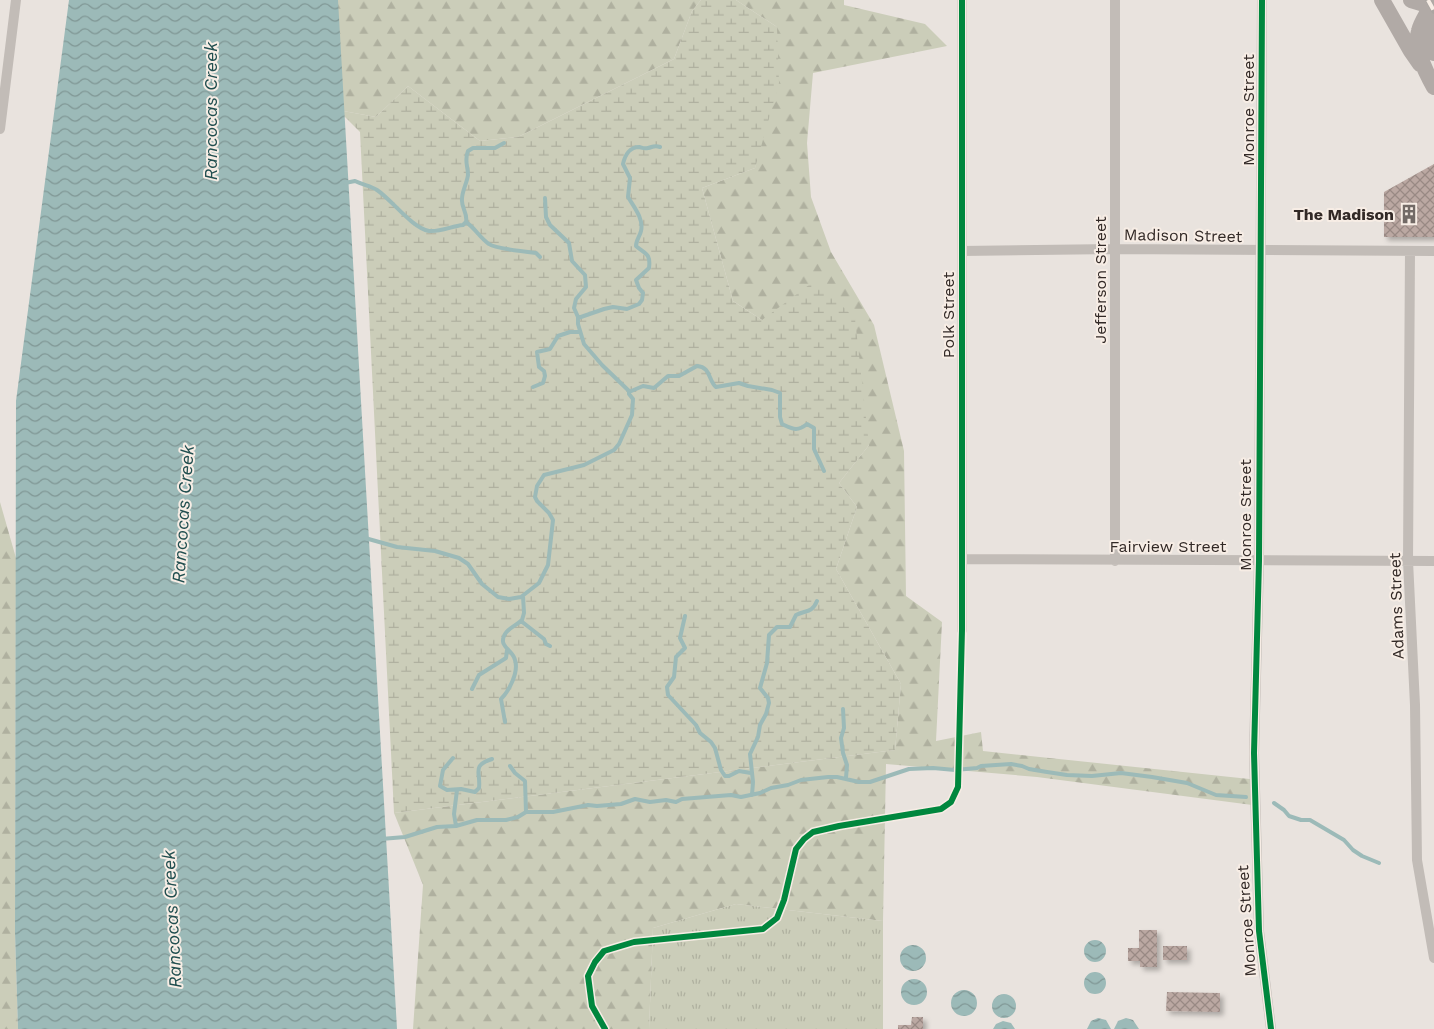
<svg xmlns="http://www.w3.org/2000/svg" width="1434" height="1029" font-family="'Work Sans',sans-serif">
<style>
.forest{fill:url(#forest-firs)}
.wetland{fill:url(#wetland-marsh)}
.park{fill:url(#park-tufts)}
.water{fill:url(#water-waves)}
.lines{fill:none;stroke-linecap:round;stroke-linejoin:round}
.stream{stroke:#9cbab8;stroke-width:4}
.building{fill:url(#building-cross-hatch);filter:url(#shadow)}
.street{stroke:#c2bcb7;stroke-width:10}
.primary{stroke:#b1aaa6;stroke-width:16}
.rail-casing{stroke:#aaa5a1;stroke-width:5.5}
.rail{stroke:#f7ede5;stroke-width:4;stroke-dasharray:11;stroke-linecap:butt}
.cycleway-casing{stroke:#f7ede5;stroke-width:9}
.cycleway{stroke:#00873e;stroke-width:6}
.labels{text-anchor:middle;stroke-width:4;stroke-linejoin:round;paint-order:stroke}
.street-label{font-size:16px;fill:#322926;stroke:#f7ede5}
.poi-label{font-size:16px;font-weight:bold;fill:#322926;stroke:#f7ede5;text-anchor:end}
.water-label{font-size:18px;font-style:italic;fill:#204e4f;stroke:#f7ede5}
</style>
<defs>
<pattern id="forest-firs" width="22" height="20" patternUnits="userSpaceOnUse" patternTransform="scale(1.25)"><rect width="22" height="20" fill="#cbcdb9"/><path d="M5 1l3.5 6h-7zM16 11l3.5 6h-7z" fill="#afb09f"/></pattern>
<pattern id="wetland-marsh" width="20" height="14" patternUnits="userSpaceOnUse" patternTransform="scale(1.25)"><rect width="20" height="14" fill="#cbcdb9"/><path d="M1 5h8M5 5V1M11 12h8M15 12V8" fill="none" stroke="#afb09f"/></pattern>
<pattern id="park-tufts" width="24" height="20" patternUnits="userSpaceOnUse" patternTransform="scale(1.25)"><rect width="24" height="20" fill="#cbcdb9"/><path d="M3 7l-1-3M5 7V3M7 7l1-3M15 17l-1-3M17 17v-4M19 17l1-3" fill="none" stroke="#afb09f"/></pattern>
<pattern id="water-waves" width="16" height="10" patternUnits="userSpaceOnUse" patternTransform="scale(1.25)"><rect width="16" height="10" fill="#9cbab8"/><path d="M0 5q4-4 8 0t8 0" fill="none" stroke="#809795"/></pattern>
<pattern id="building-cross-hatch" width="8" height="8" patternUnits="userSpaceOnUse" patternTransform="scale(1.25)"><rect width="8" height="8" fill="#bba8a2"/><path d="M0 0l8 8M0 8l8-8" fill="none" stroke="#998984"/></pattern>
<filter id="shadow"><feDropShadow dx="3.5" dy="3.5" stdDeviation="2.5" flood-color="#0004"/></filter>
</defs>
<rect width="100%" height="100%" fill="#e9e3de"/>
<path class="forest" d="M332 0H701L692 11 674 59 518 137 480 141 408 86 376 117 338 110Z
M736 0H844V5L925 24 947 46 813 73 807 143 811 197 831 252 874 325 904 451 906 596 942 622 936 741 981 732 983 751 1259 780 1260 806 1037 777 886 764 883 921 736 904 653 928 649 1029H413L423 885 394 813 895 750 901 684 836 569 857 507 839 483 869 445 762 320 733 301 702 188 755 168 777 27Z
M0 502 16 558 15 933 18 1029H0Z"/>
<path class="wetland" d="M701 0H736L777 27 779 83 755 168 702 188 733 301 762 320 817 279 855 319 869 445 839 483 857 507 836 569 901 684 895 750 394 813 360 132 338 110 376 117 408 86 480 141 518 137 674 59 692 11Z"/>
<path class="park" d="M736 904 883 921V1029H649L653 928Z"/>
<path class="water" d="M69 0H338L397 1029H18L15 933 16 401Z
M1084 951a11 11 0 1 1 22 0a11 11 0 1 1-22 0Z
M900 958a13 13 0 1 1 26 0a13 13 0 1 1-26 0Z
M1084 983a11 11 0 1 1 22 0a11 11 0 1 1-22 0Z
M901 992a13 13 0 1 1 26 0a13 13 0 1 1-26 0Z
M951 1003a13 13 0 1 1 26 0a13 13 0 1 1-26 0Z
M992 1006a12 12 0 1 1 24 0a12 12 0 1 1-24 0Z
M1098 1018 1106 1020 1111 1029H1087L1091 1021Z
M1126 1018 1133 1020 1139 1029H1114L1118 1021Z
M1003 1021 1011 1023 1015 1029H993L996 1024Z"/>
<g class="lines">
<path class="stream" d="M345 183 355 181C363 185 371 186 377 190 392 200 412 228 429 231 441 232 452 226 463 225L466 222
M466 222C468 213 461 208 462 199 462 191 467 183 468 175 468 166 464 161 468 151L473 148H495L504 143
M466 222C475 228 480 238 489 244 494 248 527 252 536 253L540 257
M578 318 604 309 613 307 627 309 639 304 642 300 643 293 639 288 636 280 649 268C651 253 645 254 636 246 636 240 640 236 641 231 644 219 634 207 628 197L630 178 623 164C625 155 630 147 639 147 643 148 644 149 648 148 653 147 654 145 660 147
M533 387 543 383 545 376 544 371 539 367 537 352 550 349 558 336 570 332H580
M629 392 643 386 654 388 668 376H679L697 366C711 367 708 380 716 387L739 383 748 386 772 390 780 393V417L782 424C793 429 797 432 807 424L814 428V449L824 471
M365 538 397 547 435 551 459 558 468 564 482 584 498 597 509 599 521 597 539 583 548 565 553 520 549 513 537 501 535 497 537 486 544 475 584 465 614 450 619 444 632 415 633 399 629 394V391L602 365 584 344 578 324V317L574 308 576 299 586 287 585 275 572 261 569 243 550 225 546 217 545 198
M685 616 680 638 685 648 676 657 674 677 667 687 668 695 696 725 700 733 711 742 715 748 721 770 725 776H729L739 771 751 773
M521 621 544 639 546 644 550 646
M472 689 479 675 506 658 507 650
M843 709 844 728 841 738 843 753 847 765 846 778
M505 722 501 699C509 691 519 672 515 660 513 650 499 647 504 636 507 628 516 626 522 620L524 613 523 596
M453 758 443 770 440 786 447 790 461 789 475 792 479 788C481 772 471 766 492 759
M510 766 515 773 525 781 526 812
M752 795 753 782 750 754 758 737 760 725 766 714 769 703 768 698 760 688 767 663 769 635 777 627H790L796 615C806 610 812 613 817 601
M1274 803 1284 810 1289 816 1301 820H1310L1344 840 1353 850 1362 856 1379 863
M456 826 454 814 457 790
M381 839 405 837 437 827 456 826 477 820H506L518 817 526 812H553L588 805 597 806 621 804 635 799 650 802 666 800 676 802 682 799 731 795 741 797 760 793 771 788 788 785 801 780 828 777H837L859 782H870L909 769 933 768 955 770 977 768 981 766 1011 764 1022 766 1029 769 1047 772 1067 775 1092 776 1121 773 1152 777 1187 783 1216 795 1246 797"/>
</g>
<path class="building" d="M1434 164V237H1384V192Z
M1139 930H1157V967H1140V961H1128V948H1139Z
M1163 946H1187V960H1163Z
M1167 992 1220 993V1012L1166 1011Z
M912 1017H923V1029H898V1025H911Z"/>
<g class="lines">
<path class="street" d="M962 0V630
M1262 0 1259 561 1254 753 1259 931 1271 1029
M0 129 16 0
M962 251 1115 249 1434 251
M1410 251 1408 561 1415 705 1417 860 1434 958
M962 559 1434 561
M1115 561V0"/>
<path class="primary" d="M1382 0 1411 51 1420 64
M1411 0 1431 6
M1431 6C1428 13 1421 22 1419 31 1414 49 1425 71 1434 87
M1429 17 1427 24 1434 53"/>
<defs>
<path id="rail" d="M1428 0 1434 11"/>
</defs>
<use href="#rail" class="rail-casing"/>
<use href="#rail" class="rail"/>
<defs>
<path id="cycleway" d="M1262 0 1259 561 1254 753 1259 931 1271 1029
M605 1029 592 1006 588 976 595 962 604 951 634 942 763 929 777 918 784 900 796 849 804 839 813 832 839 826 941 809 951 802 958 787 962 630V0"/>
</defs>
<use href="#cycleway" class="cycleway-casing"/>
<use href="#cycleway" class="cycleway"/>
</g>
<defs>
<symbol id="building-bare" viewBox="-9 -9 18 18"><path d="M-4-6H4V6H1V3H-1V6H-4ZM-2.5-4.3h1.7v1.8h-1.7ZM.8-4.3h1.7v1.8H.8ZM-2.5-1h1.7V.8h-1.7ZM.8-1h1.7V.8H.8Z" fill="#726a66" stroke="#f7ede5" stroke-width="2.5" paint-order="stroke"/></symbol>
</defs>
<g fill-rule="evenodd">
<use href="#building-bare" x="1395" y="200" width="28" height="28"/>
</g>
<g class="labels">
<g class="street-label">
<text transform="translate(1248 110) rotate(-90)" y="6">Monroe Street</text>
<text transform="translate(1183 235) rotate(1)" y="6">Madison Street</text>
<text transform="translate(1100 280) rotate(-90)" y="6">Jefferson Street</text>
<text transform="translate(948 315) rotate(-90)" y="6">Polk Street</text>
<text transform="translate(1245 515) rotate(-90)" y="6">Monroe Street</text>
<text x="1168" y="552">Fairview Street</text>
<text transform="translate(1396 606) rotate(-92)" y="6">Adams Street</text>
<text transform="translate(1246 921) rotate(-94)" y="6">Monroe Street</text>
</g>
<g class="poi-label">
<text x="1394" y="220">The Madison</text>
</g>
<g class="water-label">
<text transform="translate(211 111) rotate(-90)" y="6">Rancocas Creek</text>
<text transform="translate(183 514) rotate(-86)" y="6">Rancocas Creek</text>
<text transform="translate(172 919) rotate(-93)" y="6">Rancocas Creek</text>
</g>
</g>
</svg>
